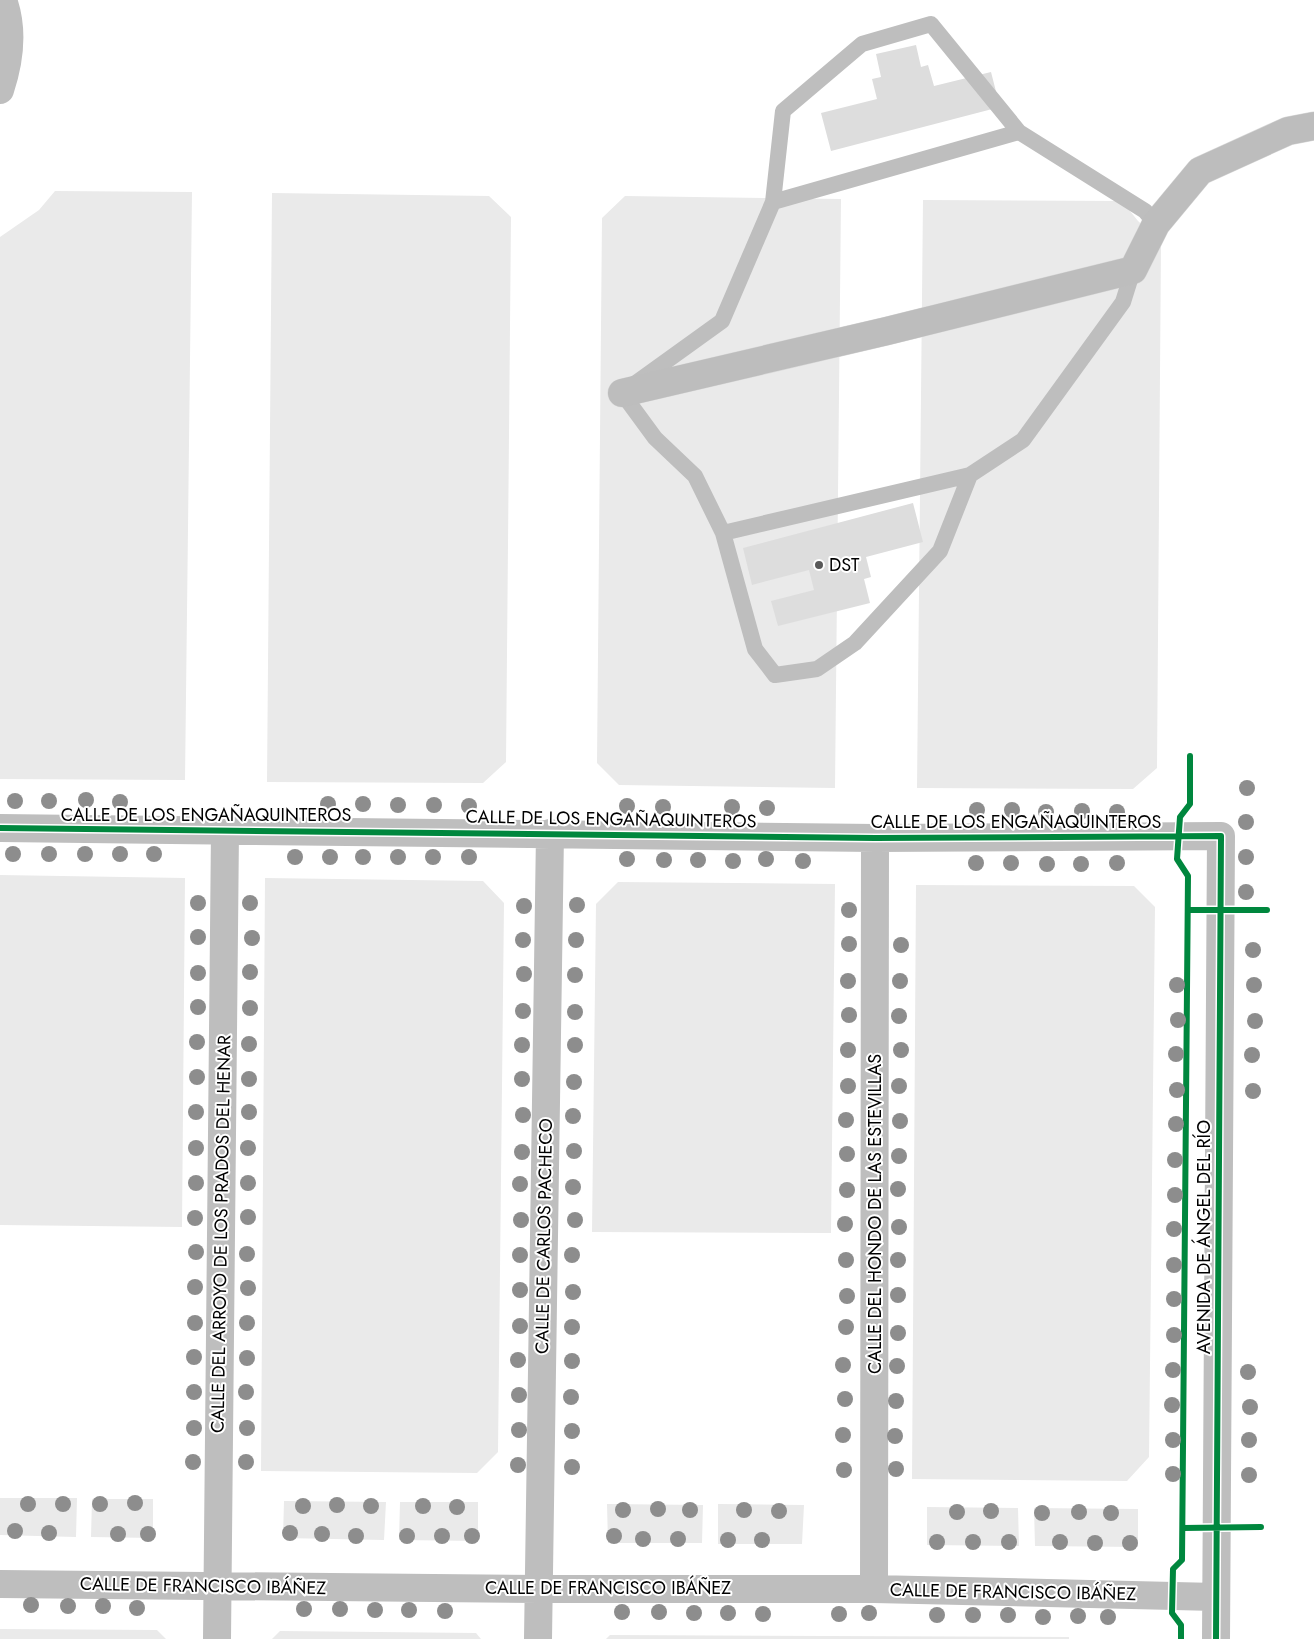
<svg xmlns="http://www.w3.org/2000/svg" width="1314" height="1639" font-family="Jost,sans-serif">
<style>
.green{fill:#eaeaea}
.building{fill:#ddd}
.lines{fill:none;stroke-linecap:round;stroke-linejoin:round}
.primary-casing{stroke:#dbdbdb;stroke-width:29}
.lane{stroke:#bebebe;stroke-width:16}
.street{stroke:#bebebe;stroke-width:28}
.primary{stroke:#bdbdbd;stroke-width:28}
.cycleway-casing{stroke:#fff;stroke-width:9}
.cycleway{stroke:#00873e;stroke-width:6}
.tree{fill:#8d8d8d}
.poi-dot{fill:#595959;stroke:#fff;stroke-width:2}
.labels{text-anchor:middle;stroke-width:4;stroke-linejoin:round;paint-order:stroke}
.poi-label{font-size:18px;fill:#000;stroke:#fff;text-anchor:start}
.street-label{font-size:18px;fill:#000;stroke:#fff}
</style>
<rect width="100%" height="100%" fill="#fff"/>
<path class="green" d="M55 191 192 192 185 780 0 779V237L39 210Z
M272 193 489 196 511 217 506 762 483 783 267 782Z
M625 196 841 199 835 788 619 785 597 763 602 218Z
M923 200 1122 201 1138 221 1161 242 1157 768 1133 789 917 788Z
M0 875 185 878 182 1227 0 1225Z
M265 878 483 881 504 903 498 1452 477 1473 261 1471Z
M618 882 835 884 831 1233 592 1232 596 904Z
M916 885 1134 886 1155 907 1149 1457 1127 1481 912 1479Z
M0 1498H77L76 1537 0 1535Z
M92 1499H153V1538L91 1537Z
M284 1501 386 1502 384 1540 283 1538Z
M400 1502H478V1541L399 1540Z
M607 1504 703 1505 702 1543H608Z
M718 1504 804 1505 802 1544H718Z
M927 1507 1018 1508 1019 1546 927 1545Z
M1034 1508 1138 1509V1547L1035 1546Z
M0 1629 157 1630 166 1639H0Z
M280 1631 476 1633 481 1639H272Z
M610 1635 1069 1637V1639H606Z"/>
<path class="building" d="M916 45 921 67 928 65 934 86 991 72 1000 107 831 151 821 113 877 99 872 79 881 77 876 54Z
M913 503 923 542 866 557 871 577 864 579 870 603 778 626 771 601 814 590 809 570 752 585 743 548Z"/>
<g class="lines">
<defs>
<path id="primary" d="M622 393 887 331 1133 270 1156 224 1200 171 1288 131 1314 126"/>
</defs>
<use href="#primary" class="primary-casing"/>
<path class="lane" d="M773 202 783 111 862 44 931 24 1019 132
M1133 270 1123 302 1023 440 970 475 723 533 695 476 655 438 622 393 722 321 773 202 1019 132 1145 211 1156 224
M723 533 755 649 775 675 817 669 855 643 940 551 970 475"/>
<path class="street" d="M0 90C10 60 14 30 3 0
M0 828 875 838 1221 836 1216 1639
M0 1584 538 1589H874L1216 1597
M874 1589 875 838
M217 1639 225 830
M538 1639 550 833"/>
<use href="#primary" class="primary"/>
<defs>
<path id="cycleway" d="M0 828 875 838 1221 836 1216 1639
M1188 910H1267
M1183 1528 1261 1527
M1181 1639V1625L1172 1613 1173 1569 1182 1560 1188 876 1177 859 1180 817 1190 804V756"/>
</defs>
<use href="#cycleway" class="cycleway-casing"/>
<use href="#cycleway" class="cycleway"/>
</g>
<g class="tree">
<circle cx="1247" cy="788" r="8"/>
<circle cx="86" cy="800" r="8"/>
<circle cx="15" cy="801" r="8"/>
<circle cx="49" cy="801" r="8"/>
<circle cx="120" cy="802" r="8"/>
<circle cx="328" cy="804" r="8"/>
<circle cx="363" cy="804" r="8"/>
<circle cx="398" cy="805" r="8"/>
<circle cx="434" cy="805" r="8"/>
<circle cx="469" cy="806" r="8"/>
<circle cx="627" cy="806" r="8"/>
<circle cx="663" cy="807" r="8"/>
<circle cx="732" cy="807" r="8"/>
<circle cx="767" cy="808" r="8"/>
<circle cx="977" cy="810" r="8"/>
<circle cx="1012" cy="810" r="8"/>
<circle cx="1082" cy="811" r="8"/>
<circle cx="1046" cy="812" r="8"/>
<circle cx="1117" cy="812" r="8"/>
<circle cx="1246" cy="822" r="8"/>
<circle cx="13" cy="854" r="8"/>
<circle cx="49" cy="854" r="8"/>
<circle cx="85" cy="854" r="8"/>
<circle cx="120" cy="854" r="8"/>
<circle cx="154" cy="854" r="8"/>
<circle cx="295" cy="857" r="8"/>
<circle cx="330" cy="857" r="8"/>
<circle cx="363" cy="857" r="8"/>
<circle cx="398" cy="857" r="8"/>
<circle cx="433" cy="857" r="8"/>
<circle cx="469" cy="857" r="8"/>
<circle cx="1246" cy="857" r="8"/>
<circle cx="627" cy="859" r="8"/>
<circle cx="766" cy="859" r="8"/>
<circle cx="664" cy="860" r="8"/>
<circle cx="698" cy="860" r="8"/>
<circle cx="733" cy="861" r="8"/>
<circle cx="803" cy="861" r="8"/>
<circle cx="976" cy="863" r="8"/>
<circle cx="1011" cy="863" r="8"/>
<circle cx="1117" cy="863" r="8"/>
<circle cx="1047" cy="864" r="8"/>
<circle cx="1081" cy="864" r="8"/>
<circle cx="1246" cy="892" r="8"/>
<circle cx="198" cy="903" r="8"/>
<circle cx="250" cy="903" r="8"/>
<circle cx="577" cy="905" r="8"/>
<circle cx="524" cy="906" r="8"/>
<circle cx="849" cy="910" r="8"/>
<circle cx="198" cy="937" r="8"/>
<circle cx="252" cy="938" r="8"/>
<circle cx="523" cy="940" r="8"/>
<circle cx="576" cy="940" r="8"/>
<circle cx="849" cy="944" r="8"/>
<circle cx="901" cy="945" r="8"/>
<circle cx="1253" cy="950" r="8"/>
<circle cx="250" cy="972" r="8"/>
<circle cx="198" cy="973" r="8"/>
<circle cx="524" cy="974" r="8"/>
<circle cx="575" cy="975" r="8"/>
<circle cx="848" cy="981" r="8"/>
<circle cx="900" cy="981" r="8"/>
<circle cx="1177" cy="985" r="8"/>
<circle cx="1254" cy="985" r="8"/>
<circle cx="198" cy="1007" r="8"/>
<circle cx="250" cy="1008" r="8"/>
<circle cx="523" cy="1011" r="8"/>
<circle cx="575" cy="1012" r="8"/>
<circle cx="849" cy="1015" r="8"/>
<circle cx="899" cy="1016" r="8"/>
<circle cx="1178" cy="1020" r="8"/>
<circle cx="1255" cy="1021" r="8"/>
<circle cx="197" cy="1042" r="8"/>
<circle cx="249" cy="1044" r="8"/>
<circle cx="522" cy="1045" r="8"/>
<circle cx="575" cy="1045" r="8"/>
<circle cx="848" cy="1050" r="8"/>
<circle cx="901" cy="1050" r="8"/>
<circle cx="1176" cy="1054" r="8"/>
<circle cx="1252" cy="1055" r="8"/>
<circle cx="197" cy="1077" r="8"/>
<circle cx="249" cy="1079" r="8"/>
<circle cx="522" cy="1079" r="8"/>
<circle cx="574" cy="1082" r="8"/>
<circle cx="848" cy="1086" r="8"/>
<circle cx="899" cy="1086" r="8"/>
<circle cx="1177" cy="1090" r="8"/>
<circle cx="1253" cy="1091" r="8"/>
<circle cx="196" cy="1112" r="8"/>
<circle cx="249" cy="1112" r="8"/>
<circle cx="523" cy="1115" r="8"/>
<circle cx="573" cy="1116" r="8"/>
<circle cx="846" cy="1120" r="8"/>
<circle cx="900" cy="1121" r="8"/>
<circle cx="1176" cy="1124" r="8"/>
<circle cx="196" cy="1148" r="8"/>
<circle cx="248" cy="1148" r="8"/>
<circle cx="574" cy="1151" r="8"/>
<circle cx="522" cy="1152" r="8"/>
<circle cx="847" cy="1154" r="8"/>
<circle cx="899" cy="1156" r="8"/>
<circle cx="1175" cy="1160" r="8"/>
<circle cx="196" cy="1183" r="8"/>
<circle cx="248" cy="1183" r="8"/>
<circle cx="520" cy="1184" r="8"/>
<circle cx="573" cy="1187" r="8"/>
<circle cx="898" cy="1189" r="8"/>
<circle cx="847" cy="1190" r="8"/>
<circle cx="1175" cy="1195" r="8"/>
<circle cx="248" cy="1217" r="8"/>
<circle cx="195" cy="1218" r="8"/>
<circle cx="521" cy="1220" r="8"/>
<circle cx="575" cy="1220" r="8"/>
<circle cx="845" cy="1224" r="8"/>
<circle cx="899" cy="1227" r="8"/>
<circle cx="1174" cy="1229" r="8"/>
<circle cx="196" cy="1252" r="8"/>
<circle cx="247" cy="1254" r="8"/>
<circle cx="520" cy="1255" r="8"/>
<circle cx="572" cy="1255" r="8"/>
<circle cx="846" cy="1260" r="8"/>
<circle cx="898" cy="1260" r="8"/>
<circle cx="1174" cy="1265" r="8"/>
<circle cx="195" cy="1287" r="8"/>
<circle cx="248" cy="1288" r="8"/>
<circle cx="520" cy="1290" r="8"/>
<circle cx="573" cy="1292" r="8"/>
<circle cx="898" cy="1295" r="8"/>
<circle cx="847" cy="1296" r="8"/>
<circle cx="1174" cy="1299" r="8"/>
<circle cx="195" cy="1323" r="8"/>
<circle cx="247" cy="1323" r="8"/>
<circle cx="520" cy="1326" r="8"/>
<circle cx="572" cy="1327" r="8"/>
<circle cx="846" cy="1327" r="8"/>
<circle cx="898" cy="1333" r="8"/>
<circle cx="1174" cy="1335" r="8"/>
<circle cx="194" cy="1357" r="8"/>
<circle cx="247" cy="1358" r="8"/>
<circle cx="518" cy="1360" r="8"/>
<circle cx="572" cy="1361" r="8"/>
<circle cx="843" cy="1365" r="8"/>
<circle cx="897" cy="1366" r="8"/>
<circle cx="1173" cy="1370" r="8"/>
<circle cx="1248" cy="1372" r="8"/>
<circle cx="194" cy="1392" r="8"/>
<circle cx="246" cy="1392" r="8"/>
<circle cx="519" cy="1395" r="8"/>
<circle cx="571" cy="1397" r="8"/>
<circle cx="845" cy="1399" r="8"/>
<circle cx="896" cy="1401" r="8"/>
<circle cx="1172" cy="1405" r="8"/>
<circle cx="1250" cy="1407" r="8"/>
<circle cx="194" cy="1428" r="8"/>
<circle cx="247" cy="1428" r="8"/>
<circle cx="519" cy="1430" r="8"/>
<circle cx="572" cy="1431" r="8"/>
<circle cx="843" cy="1435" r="8"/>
<circle cx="895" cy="1436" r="8"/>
<circle cx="1173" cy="1440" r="8"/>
<circle cx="1249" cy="1440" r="8"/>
<circle cx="193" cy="1462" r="8"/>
<circle cx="246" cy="1462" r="8"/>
<circle cx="518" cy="1465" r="8"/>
<circle cx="572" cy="1467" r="8"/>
<circle cx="896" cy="1469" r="8"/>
<circle cx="844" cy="1470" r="8"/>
<circle cx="1173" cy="1474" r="8"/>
<circle cx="1249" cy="1475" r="8"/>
<circle cx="135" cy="1503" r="8"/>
<circle cx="28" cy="1504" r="8"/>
<circle cx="63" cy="1504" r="8"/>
<circle cx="100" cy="1504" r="8"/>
<circle cx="337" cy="1505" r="8"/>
<circle cx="303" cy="1506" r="8"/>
<circle cx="371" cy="1506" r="8"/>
<circle cx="423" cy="1506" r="8"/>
<circle cx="457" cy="1507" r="8"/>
<circle cx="658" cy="1509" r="8"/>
<circle cx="623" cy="1510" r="8"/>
<circle cx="690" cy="1510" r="8"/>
<circle cx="744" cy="1510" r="8"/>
<circle cx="779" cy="1511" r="8"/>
<circle cx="991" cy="1511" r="8"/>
<circle cx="957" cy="1512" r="8"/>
<circle cx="1079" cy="1512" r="8"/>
<circle cx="1042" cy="1513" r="8"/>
<circle cx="1111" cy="1513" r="8"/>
<circle cx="15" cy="1531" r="8"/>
<circle cx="49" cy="1533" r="8"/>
<circle cx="290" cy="1533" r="8"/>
<circle cx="118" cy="1534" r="8"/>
<circle cx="148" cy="1534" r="8"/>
<circle cx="322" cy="1534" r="8"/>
<circle cx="356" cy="1536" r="8"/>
<circle cx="407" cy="1536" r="8"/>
<circle cx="442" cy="1536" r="8"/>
<circle cx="472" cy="1536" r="8"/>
<circle cx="614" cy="1536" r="8"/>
<circle cx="643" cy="1539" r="8"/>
<circle cx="678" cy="1539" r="8"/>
<circle cx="728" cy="1540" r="8"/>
<circle cx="762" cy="1540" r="8"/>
<circle cx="937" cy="1542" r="8"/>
<circle cx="973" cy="1542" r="8"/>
<circle cx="1009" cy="1542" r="8"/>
<circle cx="1060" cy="1542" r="8"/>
<circle cx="1095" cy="1543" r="8"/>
<circle cx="1130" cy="1543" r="8"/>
<circle cx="31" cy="1605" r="8"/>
<circle cx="68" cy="1606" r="8"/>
<circle cx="103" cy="1606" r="8"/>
<circle cx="137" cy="1608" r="8"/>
<circle cx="304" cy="1609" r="8"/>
<circle cx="340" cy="1609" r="8"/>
<circle cx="375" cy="1610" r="8"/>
<circle cx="409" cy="1610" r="8"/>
<circle cx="445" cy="1611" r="8"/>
<circle cx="622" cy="1612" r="8"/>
<circle cx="659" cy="1612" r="8"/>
<circle cx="694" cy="1613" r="8"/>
<circle cx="728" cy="1613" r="8"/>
<circle cx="869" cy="1613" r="8"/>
<circle cx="763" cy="1614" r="8"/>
<circle cx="839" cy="1614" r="8"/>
<circle cx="937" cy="1615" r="8"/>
<circle cx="973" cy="1615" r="8"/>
<circle cx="1008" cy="1615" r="8"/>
<circle cx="1078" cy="1616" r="8"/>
<circle cx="1043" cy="1617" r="8"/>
<circle cx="1108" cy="1617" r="8"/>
</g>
<circle class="poi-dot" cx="819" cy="565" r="5"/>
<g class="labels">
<g class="poi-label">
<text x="829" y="571">DST</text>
</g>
<g class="street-label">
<text x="206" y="821">CALLE DE LOS ENGAÑAQUINTEROS</text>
<text transform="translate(611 819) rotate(1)" y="6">CALLE DE LOS ENGAÑAQUINTEROS</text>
<text x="1016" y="828">CALLE DE LOS ENGAÑAQUINTEROS</text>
<text transform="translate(875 1214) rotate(-90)" y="6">CALLE DEL HONDO DE LAS ESTEVILLAS</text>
<text transform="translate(221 1234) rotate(-89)" y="6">CALLE DEL ARROYO DE LOS PRADOS DEL HENAR</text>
<text transform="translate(544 1236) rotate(-89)" y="6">CALLE DE CARLOS PACHECO</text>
<text transform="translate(1204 1237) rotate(-90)" y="6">AVENIDA DE ÁNGEL DEL RÍO</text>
<text transform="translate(203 1586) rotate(1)" y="6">CALLE DE FRANCISCO IBÁÑEZ</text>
<text x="608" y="1594">CALLE DE FRANCISCO IBÁÑEZ</text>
<text transform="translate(1013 1592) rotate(1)" y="6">CALLE DE FRANCISCO IBÁÑEZ</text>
</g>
</g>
</svg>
